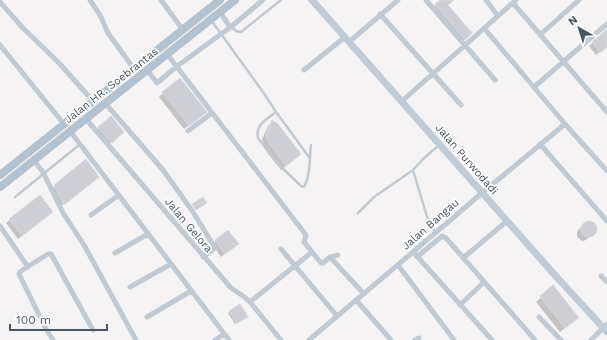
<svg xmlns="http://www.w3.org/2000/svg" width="607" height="340" font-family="'Work Sans',sans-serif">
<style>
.shadow{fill:#0003}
.building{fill:#cdcfd5;stroke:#d7d9de}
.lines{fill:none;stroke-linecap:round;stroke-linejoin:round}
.lane{stroke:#c1cad2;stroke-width:2.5}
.street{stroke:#c1cad2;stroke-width:5}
.secondary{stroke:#c1cbd6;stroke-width:7}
.primary{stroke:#b3c2d1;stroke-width:8}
.labels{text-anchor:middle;stroke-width:3.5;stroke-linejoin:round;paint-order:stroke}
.street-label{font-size:11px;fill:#4a5661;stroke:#fff}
</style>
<rect width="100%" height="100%" fill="#f5f3f3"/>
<path class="shadow" d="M441 0H453L447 5 471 33 462 42 432 8Z
M607 31V46L596 55 589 46Z
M163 93 201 116 184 129 159 97Z
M272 122 300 154 281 170 264 147 262 139 268 126Z
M99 128 120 135 108 145 96 131Z
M95 180 60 207 51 189 55 186Z
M39 197 48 215 18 239 6 223Z
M587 222 591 223 595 226V232L586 240 582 241 577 237V232L580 228Z
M228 231 234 247 221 257 212 244Z
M553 286 573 322 560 332 536 302Z
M230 311 244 318 235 324 228 313Z"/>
<path class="building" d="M440 0H454L448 5 472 33 465 40 435 4Z
M607 29V47L600 53 592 42Z
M180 78 207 112 189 126 162 92Z
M111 116 124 132 112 143 98 127Z
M272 120 278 124 301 154 286 166 268 142 266 134Z
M86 159 99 177 64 205 54 185Z
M40 195 53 212 22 236 9 219Z
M203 197 207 203 196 210 192 204Z
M581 229a8 8 0 1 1 16 0a8 8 0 1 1-16 0Z
M228 230 239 244 225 254 215 240Z
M553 285 579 318 565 328 540 296Z
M240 304 248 317 237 323 229 311Z"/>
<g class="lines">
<path class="lane" d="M211 20 263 92 276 112C267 119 255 125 258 138L276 162 301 186 304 187C311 175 309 159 311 145
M232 27 236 31 241 32 281 0
M276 112 309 157
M15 197 79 145
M358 213 374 197 413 170
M435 232 428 220 413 170 423 159 439 145"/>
<path class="street" d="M90 0 100 15 108 33 134 69
M161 0 183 30
M426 0 495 80
M486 0 498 16
M0 2 22 27 59 63 93 101
M513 3 607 112
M220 12 230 27
M380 14 461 105
M484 28 565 124 607 171
M540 35 579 0
M349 42 398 0
M0 45 64 124
M167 54 306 235 304 242 321 263H323L330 257 338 255
M147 70 157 83 176 67 232 26 263 0
M304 70 345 37
M534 87 607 24
M402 101 516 0
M105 103 163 170 193 212 215 248 203 257
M86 119 231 288 243 296 250 302 281 340
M70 131 229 340
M188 131 212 113
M540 144 607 221
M34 160 44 174 63 213 84 245 136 340
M91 215 119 195
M0 226 28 267
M281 249 337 316
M115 253 148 234
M415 254 492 340
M330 257 364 294
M417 257 442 236 446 238 535 340
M463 258 507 221
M398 265 454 340
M601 276 607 282
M130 287 171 264
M356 300 391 340
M250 302 312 252
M460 305 484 282
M147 317 191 291
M539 317 561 340
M53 340 46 329 19 274 21 271 48 254H51L93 330
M215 340 224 334
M309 340 413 252 482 193 565 124
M415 340 419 338
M591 340 607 324"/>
<path class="secondary" d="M312 0 553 273 607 332"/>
<path class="primary" d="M0 175 220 0
M0 187 235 0"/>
</g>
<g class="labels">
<g class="street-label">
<text transform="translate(111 85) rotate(-38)" y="4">Jalan HR. Soebrantas</text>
<text transform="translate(467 159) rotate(49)" y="4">Jalan Purwodadi</text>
<text transform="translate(430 224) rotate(-41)" y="4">Jalan Bangau</text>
<text transform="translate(189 225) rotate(50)" y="4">Jalan Gelora</text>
</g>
</g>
<g transform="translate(579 28) rotate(321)" stroke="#ffffff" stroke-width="3" paint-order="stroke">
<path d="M0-3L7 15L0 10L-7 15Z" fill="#4a5661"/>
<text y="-6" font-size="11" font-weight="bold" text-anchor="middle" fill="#4a5661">N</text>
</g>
<path d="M10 324v6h97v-6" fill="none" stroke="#4a5661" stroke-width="2"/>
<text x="16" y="324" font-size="12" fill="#4a5661" stroke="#ffffff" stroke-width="3" paint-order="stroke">100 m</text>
</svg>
